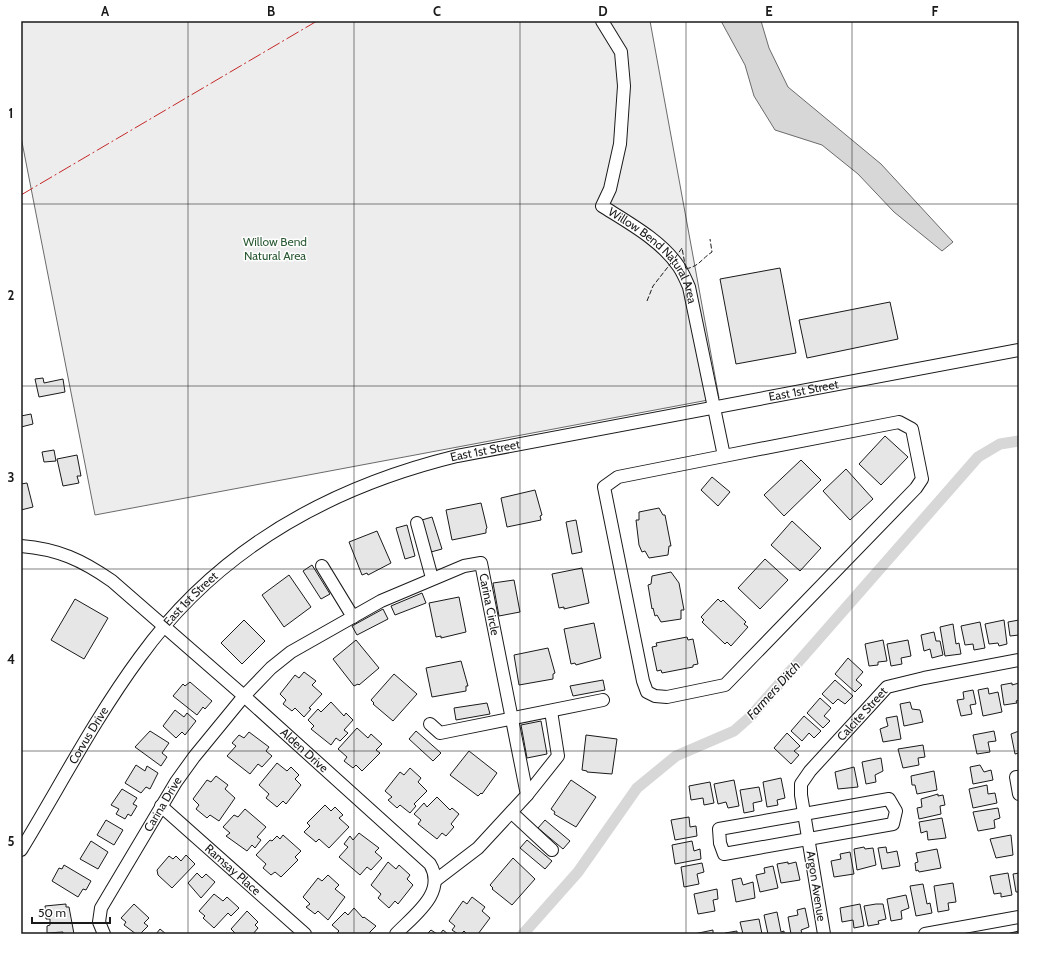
<svg xmlns="http://www.w3.org/2000/svg" width="1040" height="955" font-family="Cabin,sans-serif">
<style>
.built{fill:#ededed;stroke:#6a6a6a}
.water{fill:#d7d7d7;stroke:#6a6a6a}
.lines{fill:none;stroke-linecap:round;stroke-linejoin:round}
.canal{stroke:#d7d7d7;stroke-width:11}
.building{fill:#e6e6e6;stroke:#1a1a1a}
.minor-casing{stroke:#1a1a1a;stroke-width:14}
.minor{stroke:#fff;stroke-width:12}
.fence{stroke:#1a1a1a;stroke-width:1;stroke-dasharray:5 2;stroke-linecap:butt}
.power{stroke:#c62828;stroke-width:1;stroke-dasharray:14 3 2 3;stroke-linecap:butt}
.grid{fill:none;stroke:#1a1a1a;stroke-width:1;stroke-opacity:0.55}
.labels{text-anchor:middle;stroke-width:3;stroke-linejoin:round;paint-order:stroke}
.park-label{font-size:12px;fill:#2b5a34;stroke:#fff}
.street-label{font-size:12px;fill:#1a1a1a;stroke:#fff}
.water-label{font-size:13px;font-style:italic;fill:#1a1a1a;stroke:#fff}
.neatline{fill:none;stroke:#1a1a1a;stroke-width:1.5}
.grid-label{font-size:13px;text-anchor:middle;font-weight:bold;fill:#1a1a1a}
</style>
<rect width="100%" height="100%" fill="#fff"/>
<path class="built" d="M21 21H650L719 398 95 515 21 137Z"/>
<path class="water" d="M721 21H761L769 48 788 87 881 164 953 242 942 251 894 212 858 174 822 145 775 130 754 96 745 65Z"/>
<g class="lines">
<path class="canal" d="M523 934 578 872 637 788 676 756 734 731 751 716 978 457 1000 444 1019 441"/>
</g>
<path class="building" d="M780 268 796 353 736 364 720 279Z
M890 302 898 339 807 358 799 320Z
M43 378 44 383 63 379 65 392 39 397 35 379Z
M31 414 33 424 21 427V416Z
M885 436 908 457 881 485 859 464Z
M54 450 56 461 44 462 42 452Z
M77 455 81 476H77L79 483 63 486 57 459Z
M801 460 821 480 784 516 764 495Z
M846 469 873 499 850 520 823 491Z
M712 477 730 492 718 506 701 490Z
M27 483 33 507 21 510V484Z
M535 490 542 515 540 516 541 520 507 527 501 498Z
M481 503 487 528 486 529V533L452 540 446 510Z
M659 508 663 515H665L671 546H669L668 555 649 558 645 551 642 552 639 545 636 520H639V512Z
M432 517 442 549 431 552 422 520Z
M576 520 582 552 572 554 566 522Z
M792 521 821 548 800 571 771 545Z
M407 525 415 556 405 559 396 528Z
M377 531 391 563 368 575 367 573 362 575 349 542Z
M765 559 788 580 760 609 738 588Z
M312 565 330 594 321 599 303 571Z
M582 568 589 603 564 609V607L559 608 552 574Z
M671 572 679 583 684 610H681V619L661 622 657 615 655 616 653 608 652 609 648 585 651 584 652 576Z
M289 575 311 607 284 627 262 595Z
M514 580 520 612 499 616 493 583Z
M422 593 426 603 395 615 391 606Z
M459 597 466 632 441 638V636L436 637 429 603Z
M75 599 108 618 84 659 51 640Z
M718 599 721 602 723 600 746 622 744 624 748 627 731 646 727 642 725 644 702 622 704 620 701 617Z
M383 609 388 619 357 635 352 626Z
M244 620 265 641 242 664 221 643Z
M1004 620 1007 644 999 646 998 643 989 644 985 624Z
M1019 620V635L1010 636 1008 622Z
M980 622 985 648 974 650 973 644 965 645 961 626Z
M594 623 601 658 576 665 575 663 571 664 564 629Z
M953 624 956 644 959 643 961 654 945 656 940 627Z
M934 632 936 641H940L943 655 932 658 930 649 924 651 921 635Z
M687 637 688 640 693 639 698 664 693 665V667L662 673 661 670 657 671 652 647 657 646 656 643Z
M356 640 379 668 359 685 358 684 354 686 333 659Z
M883 640 887 661 878 662V665L869 666 865 644Z
M908 640 911 656 901 658 902 664 891 666 887 644Z
M548 648 555 673 553 674V679L519 685 514 655Z
M848 658 863 672 856 680 862 685 855 692 835 674Z
M461 661 468 686H466V691L432 697 426 668Z
M304 672 316 681 312 685 322 694 309 708 311 709 304 717 295 708 292 711 283 704 286 700 280 694 295 675 299 678Z
M394 674 417 694 393 721 373 704 374 703 371 700Z
M603 680 605 690 573 696 570 686Z
M835 680 853 696 845 704 838 699 833 704 822 694Z
M190 682 212 701 205 709 203 707 197 715 173 696 183 684 185 686Z
M1012 683V685L1019 683V700L1016 701 1017 703 1004 705 1001 685Z
M988 688 989 694 998 692 1002 712 983 716 978 690Z
M973 690 976 704 970 705 972 714 961 716 957 700 964 699 963 692Z
M820 698 831 708 824 716 830 721 823 728 807 713Z
M331 702 344 716 346 713 353 720 344 730 348 733 340 741 336 738 331 745 311 729 314 726 308 720 318 709 321 712Z
M910 702 912 709 920 710 923 722 904 726 900 704Z
M487 703 490 714 456 720 454 708Z
M175 710 184 717 187 713 196 721 185 735 182 732 176 738 163 726Z
M804 716 821 731 814 738 809 733 802 741 791 731Z
M897 716 901 739 883 742 880 729 888 726 886 718Z
M541 721 547 754 527 758 521 725Z
M357 728 368 738 371 734 382 744 376 750 380 753 362 771 356 765 353 768 344 761 347 757 338 749Z
M150 731 169 743 162 753 167 757 161 766 135 747Z
M416 731 441 753 433 761 409 739Z
M994 731 996 741 988 742 990 752 977 754 973 735Z
M1019 731V753L1015 754 1011 734Z
M249 732 269 747 266 751 272 756 262 767 258 764 250 774 227 756 236 746 232 743 239 735 244 738Z
M787 733 800 746 794 751 799 755 791 764 774 748Z
M586 735 617 739 612 774 587 772V771L582 770Z
M923 745 925 757 918 758 919 765 903 768 898 749Z
M469 751 497 773 482 794 481 793 478 796 450 775Z
M881 758 883 771 875 775 876 782 866 784 862 762Z
M277 763 287 771 291 767 299 775 295 779 301 785 286 804 283 801 277 807 266 798 269 794 259 785Z
M136 765 145 771 147 766 158 773 150 789 146 787 141 793 125 783Z
M980 765 984 772 991 770 993 780 973 784 970 767Z
M854 767 858 787 838 789 835 772Z
M410 768 421 778 418 782 427 791 414 804 416 806 410 813 400 805 397 808 388 800 392 797 385 791 400 772 404 775Z
M934 771 937 790 917 794 915 785H912L911 776Z
M216 776 228 785 225 789 235 798 219 821 210 815 207 818 196 809 199 805 193 799 207 780 211 782Z
M781 778 785 798 777 800 778 805 767 807 763 782Z
M571 780 596 797 576 827 554 814 555 812 551 809Z
M734 780 739 806 728 808 726 802 718 804 714 784Z
M710 782 714 803 704 805 703 798 691 800 689 786Z
M987 785 988 794 995 793 997 803 973 808 969 789Z
M759 787 762 801 753 803 754 811 744 813 740 790Z
M122 789 137 798 133 804 137 806 131 816 128 814 125 819 116 814 119 809 111 805Z
M938 794V796L943 795 945 805 940 806 941 814 919 819 917 808 922 807 921 799Z
M437 797 450 810 452 808 459 814 451 824 454 827 446 836 442 833 437 839 418 824 421 820 414 814 424 803 427 807Z
M325 805 331 811 335 807 343 815 339 818 349 827 329 848 319 839 316 842 304 832 310 826 307 823Z
M998 808 1000 818 994 820 995 828 978 831 973 812Z
M245 809 266 827 257 837 261 840 255 848 252 845 247 851 226 836 230 833 223 827 234 815 238 817Z
M689 817 690 827 696 826 697 836 675 840 671 820Z
M942 818 946 838 928 840 927 831 921 833 919 822Z
M106 820 123 830 114 845 97 835Z
M545 820 570 841 563 849 538 828Z
M359 833 379 848 375 852 382 858 371 870 367 867 360 875 339 857 348 847 344 844 350 836 353 840Z
M283 835 301 851 295 857 298 860 281 877 275 872 271 875 263 868 266 864 256 855 270 840 272 841 277 836 280 839Z
M1011 835 1013 855 996 858 990 839Z
M527 840 552 861 545 869 520 848Z
M91 841 108 852 98 869 80 859Z
M692 841 694 851 700 849 701 859 675 864 672 845Z
M864 847 865 849 873 848 876 865 857 870 854 849Z
M886 847 887 853 897 851 900 866 882 869 878 848Z
M937 849 941 868 919 872 918 870 916 871 915 863 918 862 916 853Z
M850 852 854 874 834 877 831 861 841 859 840 854Z
M186 855 195 864 172 888 158 875 157 870 169 856 173 859 176 856 181 861Z
M513 858 535 879 512 905 492 889 493 888 490 885Z
M388 862 396 869 399 865 410 875 407 879 413 885 398 904 395 901 389 908 378 898 381 894 371 885Z
M788 862V864L796 862 800 880 781 883 777 864Z
M702 863 704 872 697 874 699 884 684 887 681 867Z
M64 865 91 881 86 890 83 889 78 897 52 881 59 868 62 869Z
M773 866 778 888 760 892 756 875 765 873 764 868Z
M197 873 202 878 206 874 215 882 201 898 188 883Z
M1008 873 1012 895 1001 897V893L994 894 990 876Z
M1019 873V892H1016L1013 874Z
M328 875 339 885 335 889 345 897 328 920 318 911 315 914 306 907 310 904 303 897 318 878 322 881Z
M741 878 743 885 753 882 755 898 736 902 732 880Z
M953 883 956 902 948 903 949 910 938 912 934 886Z
M923 884 927 904 930 903 932 913 916 916 910 886Z
M717 889 718 899 713 900 715 911 698 914 694 894Z
M214 894 223 901 227 897 239 908 231 916 228 913 214 928 203 918 205 916 199 911Z
M906 895 909 908 901 911 902 919 891 921 887 899Z
M472 897 485 907 482 911 490 918 478 934H467L464 931 461 934H458L452 930 455 926 449 921 463 901 467 904Z
M66 904V907H69L74 934H63V932L47 933V926L50 925V919H46L45 906Z
M134 904 149 918 144 923 148 926 140 934H136L124 925 126 922 121 918Z
M860 904 864 926 854 928 853 920 842 922 840 908Z
M876 904H883L886 919 878 921 879 924 868 926 864 906Z
M354 908 363 918 364 917 376 926 368 934H336L339 931 332 925 345 912 348 915Z
M805 908 809 927 801 930 802 934H791L788 917 798 915 797 910Z
M247 911 258 922 255 925 258 928 253 934H236L231 929Z
M777 912 781 932 784 931V934H768L764 915Z
M759 919 762 934H743L740 922Z
M160 929 166 934H156Z
M431 930 437 934H427Z
M443 930 448 934H440Z
M713 930V934H694Z
M737 931V934H725V933Z
M1019 931V934H1010V933Z"/>
<g class="lines">
<defs>
<g id="minor">
<path id="s1" d="M602 21 621 52 624 86 620 144 610 189 602 206C629 223 662 241 679 267 683 273 686 280 689 287L724 456 618 477 604 487 643 681 647 692 655 696 667 697 725 685 916 488 922 479 912 429 899 422 724 456"/>
<path d="M417 523 432 578"/>
<path id="s2" d="M21 546C58 549 82 560 112 581L244 696 430 864C447 893 414 915 396 934"/>
<path d="M322 566 353 617"/>
<path d="M430 724 440 733 603 700"/>
<path d="M1019 777H1016L1019 794"/>
<path d="M527 795 558 756 551 711"/>
<path d="M889 799 896 811 893 824 724 854 720 843 719 829Z"/>
<path id="s3" d="M161 806 305 934"/>
<path d="M512 813 552 850"/>
<path id="s4" d="M21 850C60 786 95 718 140 657 218 549 330 487 457 456L1019 350"/>
<path id="s5" d="M104 934 99 922 101 908 176 782 194 757 244 696 271 668 291 652 381 601 464 566 481 563 527 795 478 848 436 880"/>
<path id="s6" d="M824 934 801 795V784L810 771 887 687 924 678 1019 660"/>
<path d="M925 934 1019 917"/>
</g>
</defs>
<use href="#minor" class="minor-casing"/>
<use href="#minor" class="minor"/>
<path class="fence" d="M675 258 682 248 686 270
M686 269C701 265 700 260 712 252L710 239
M647 301 653 286 671 263"/>
<path class="power" d="M21 195 317 21"/>
</g>
<path class="grid" d="M188 21V934M354 21V934M520 21V934M686 21V934M852 21V934M21 204H1019M21 386H1019M21 569H1019M21 751H1019"/>
<g class="labels">
<g class="park-label">
<text x="275" y="246">Willow Bend<tspan x="275" dy="14">Natural Area</tspan></text>
</g>
<g class="street-label">
<text dy="4" stroke="none"><textPath href="#s1" startOffset="267">Willow Bend Natural Area</textPath></text>
<text dy="4" stroke="none"><textPath href="#s4" startOffset="963">East 1st Street</textPath></text>
<text dy="4" stroke="none"><textPath href="#s4" startOffset="639">East 1st Street</textPath></text>
<text dy="4" stroke="none"><textPath href="#s4" startOffset="304">East 1st Street</textPath></text>
<text dy="4" stroke="none"><textPath href="#s5" startOffset="601">Carina Circle</textPath></text>
<text dy="4" stroke="none"><textPath href="#s6" startOffset="245">Calcite Street</textPath></text>
<text dy="4" stroke="none"><textPath href="#s4" startOffset="133">Corvus Drive</textPath></text>
<text dy="4" stroke="none"><textPath href="#s2" startOffset="355">Alden Drive</textPath></text>
<text dy="4" stroke="none"><textPath href="#s5" startOffset="148">Carina Drive</textPath></text>
<text dy="4" stroke="none"><textPath href="#s3" startOffset="96">Ramsay Place</textPath></text>
<text transform="translate(816 886) rotate(81)" y="4">Argon Avenue</text>
</g>
<g class="water-label">
<text transform="translate(773 690) rotate(-48)" y="5">Farmers Ditch</text>
</g>
</g>
<rect width="1040" height="955" fill="none" stroke="#ffffff" stroke-width="44"/>
<path d="M32 917v6h78v-6" fill="none" stroke="#1a1a1a" stroke-width="2"/>
<text x="38" y="917" font-size="12" fill="#1a1a1a" stroke="#ffffff" stroke-width="3" paint-order="stroke">50 m</text>
<rect x="22" y="22" width="996" height="911" class="neatline"/>
<g class="grid-label">
<text x="105" y="16">A</text>
<text x="271" y="16">B</text>
<text x="437" y="16">C</text>
<text x="603" y="16">D</text>
<text x="769" y="16">E</text>
<text x="935" y="16">F</text>
<text x="11" y="118">1</text>
<text x="11" y="300">2</text>
<text x="11" y="482">3</text>
<text x="11" y="664">4</text>
<text x="11" y="846">5</text>
</g>
</svg>
